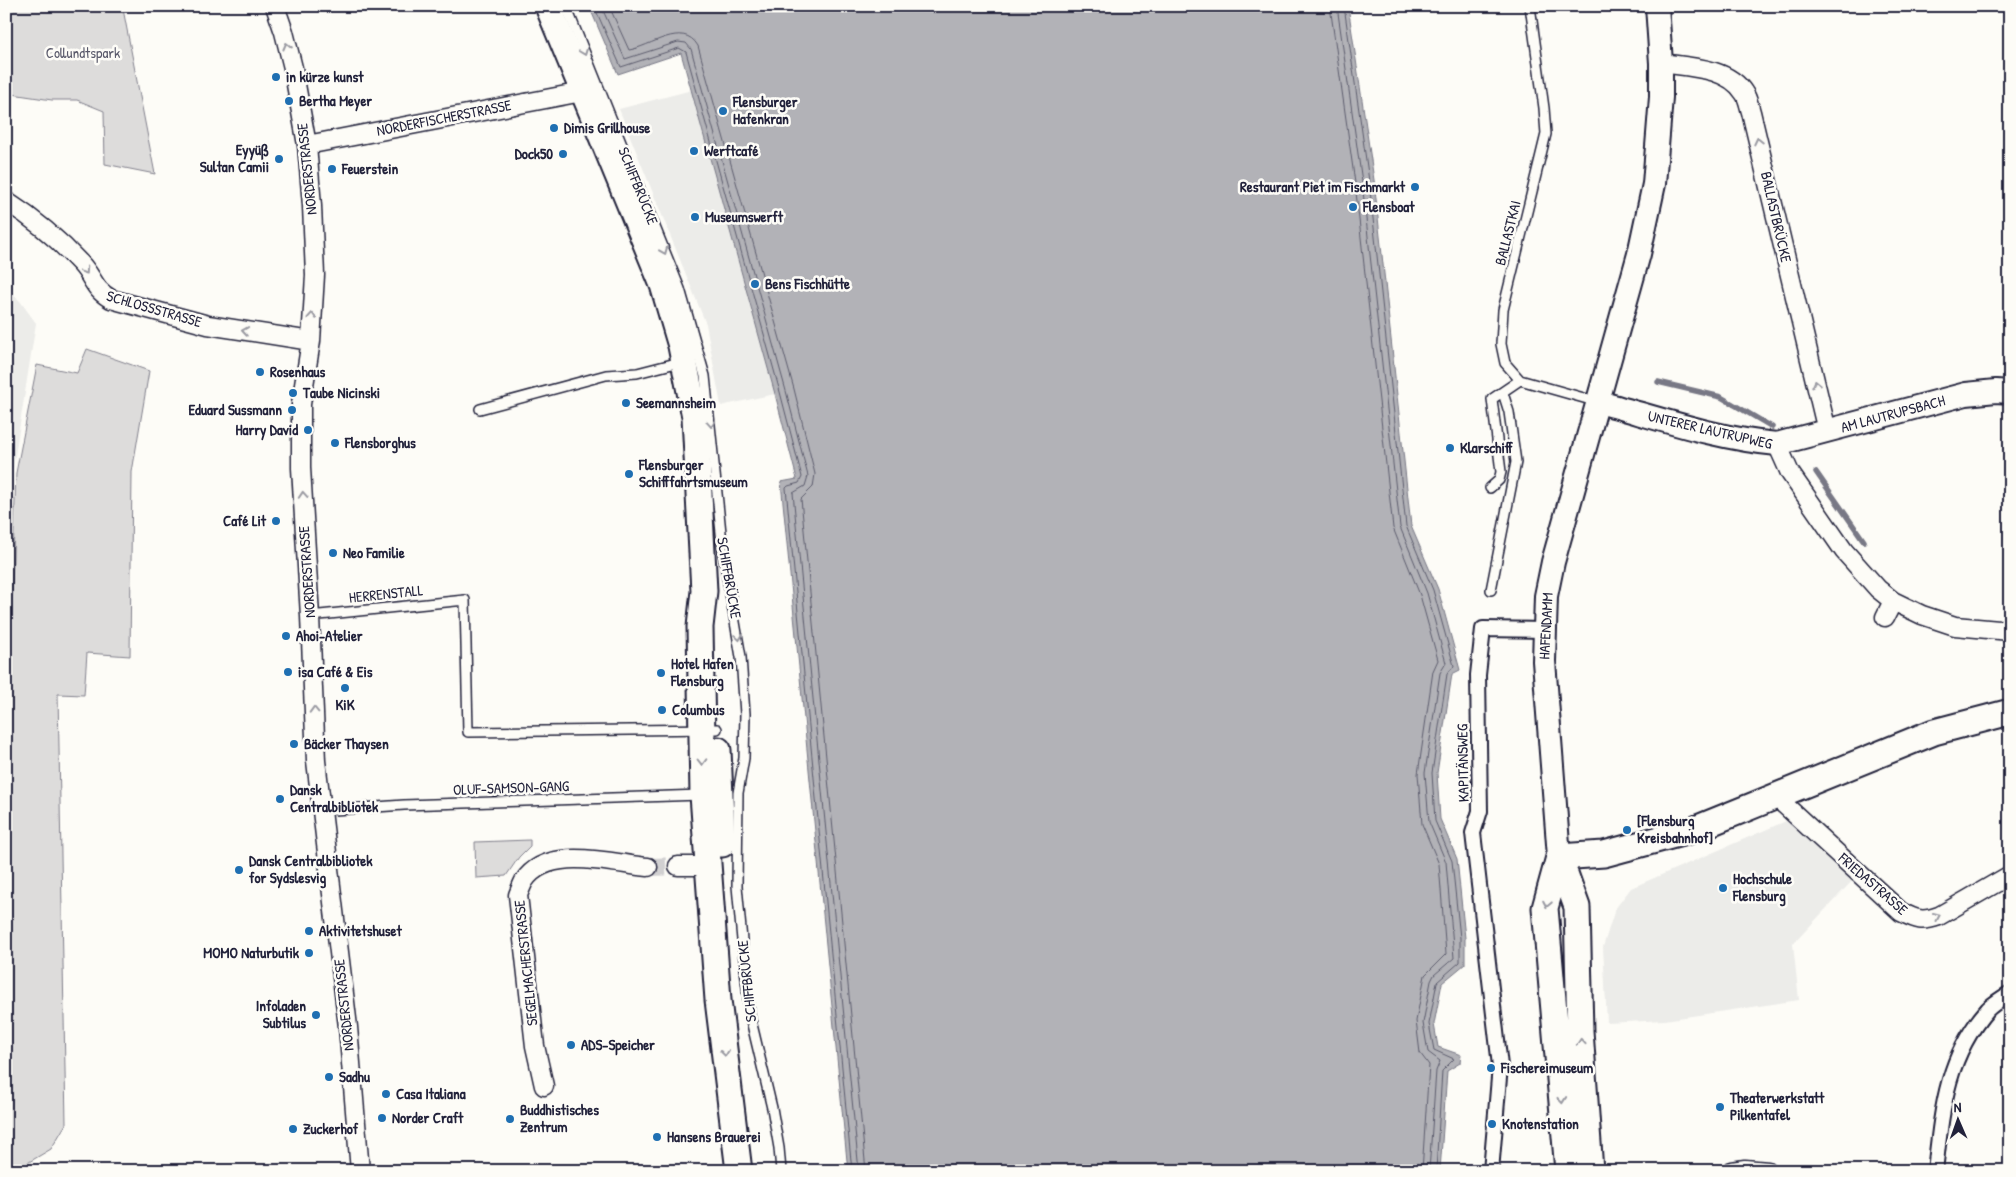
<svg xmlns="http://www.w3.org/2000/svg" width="2016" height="1177" font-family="'Patrick Hand',sans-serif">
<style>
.built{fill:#ecece9}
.green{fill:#dddcdb;stroke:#807f8b}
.water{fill:#b2b2b7;stroke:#787885}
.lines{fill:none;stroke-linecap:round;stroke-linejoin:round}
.shore{stroke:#5c5c6d;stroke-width:1}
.stream{stroke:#787885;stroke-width:5.5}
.minor-tunnel{stroke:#d1d0d1;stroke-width:18;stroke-dasharray:18 9;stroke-linecap:butt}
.service-casing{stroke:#22223b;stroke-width:12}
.pedestrian-casing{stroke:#22223b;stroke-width:18}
.minor-casing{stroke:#22223b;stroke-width:21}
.tertiary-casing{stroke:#22223b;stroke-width:26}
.secondary-casing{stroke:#22223b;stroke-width:29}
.service{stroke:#fdfcf7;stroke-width:9}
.pedestrian{stroke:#fdfcf7;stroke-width:14}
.minor{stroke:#fdfcf7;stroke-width:18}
.tertiary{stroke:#fdfcf7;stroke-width:22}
.secondary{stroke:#fdfcf7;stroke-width:25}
.oneway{stroke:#9a9aa2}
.poi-dot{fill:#1f6fb2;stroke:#fdfcf7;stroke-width:2}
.labels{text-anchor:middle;stroke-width:5;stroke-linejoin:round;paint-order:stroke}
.park-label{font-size:15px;fill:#5a5a6b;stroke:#fdfcf7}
.poi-label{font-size:15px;font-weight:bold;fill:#22223b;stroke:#fdfcf7;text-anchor:start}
.street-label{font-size:15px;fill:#22223b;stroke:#fdfcf7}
</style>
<rect width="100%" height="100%" fill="#fdfcf7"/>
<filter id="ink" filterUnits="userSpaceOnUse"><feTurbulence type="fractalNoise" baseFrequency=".02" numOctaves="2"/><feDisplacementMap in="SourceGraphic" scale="10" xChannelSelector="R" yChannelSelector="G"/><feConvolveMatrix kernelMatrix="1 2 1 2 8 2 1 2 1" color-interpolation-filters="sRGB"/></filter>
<g filter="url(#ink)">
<path class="built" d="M692 90 775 394 721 406 706 324 619 109Z
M6 288 20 301 36 323 13 468 6 469Z
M1786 821 1854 879 1793 944 1799 1000 1665 1020 1607 1023 1603 947 1615 909 1631 888Z"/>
<path class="green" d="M6 6H89L123 9 155 174 105 164 104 111 77 100H52L12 94 6 46Z
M87 349 149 371 132 472 130 656 87 653 84 695 58 694 66 1124 51 1149 24 1165 6 1169V754L16 473 37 365 77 373Z
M530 840V846L519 857 506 876 476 878 475 842Z"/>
<path class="water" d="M589 6H1348L1374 180 1411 526 1438 589 1460 670 1452 674 1437 773 1440 819 1457 859 1465 938V964L1442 983 1434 1024 1438 1047 1461 1055 1460 1063 1447 1071 1440 1171H848L781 482 797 479 775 394 681 53 618 74Z"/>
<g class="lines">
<path class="shore" d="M594 6 621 67 679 48 686 52 780 392 802 477 799 483 788 486 786 488 852 1171
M601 6 625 59 678 42 686 43 691 49 786 391 808 476 805 486 793 493 859 1171
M609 6 629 50C650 47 683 20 698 46L794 389 815 474 813 487 801 499 866 1171
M1330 6 1355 183 1393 528 1420 595 1438 660 1433 671 1418 774 1422 824 1439 864 1446 954 1425 975 1416 1021 1420 1053 1429 1065 1422 1171
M1337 6 1362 182 1400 527 1427 593 1446 663 1440 673 1425 773 1429 822 1446 862 1454 958 1434 975 1431 981 1423 1023 1428 1052 1440 1061 1436 1071 1429 1171
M1344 6 1369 181 1406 526 1433 590 1454 666 1447 674 1432 773 1435 821 1452 861 1460 938V962L1437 982 1429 1024 1434 1050 1454 1059 1442 1071 1436 1171"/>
<path class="stream" d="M1658 382 1721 397 1772 427
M1816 472 1864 541"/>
<path class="minor-tunnel" d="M648 867 678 866"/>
<defs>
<path id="service" d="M566 6 680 289 705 376 723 552 741 657 745 714 744 758 738 793 737 886 742 940 750 1016 772 1108 779 1148 781 1171
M1530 6 1544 108 1546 134 1503 310 1501 344 1505 363 1520 380 1598 402
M480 409 606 375 637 373 684 361
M1490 488 1499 480 1501 472 1492 399 1520 380
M1491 590 1516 462 1509 412 1503 393
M310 616 465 600 468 732 717 729
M321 811 404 805 701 795"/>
<path id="pedestrian" d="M1491 1171 1500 1066 1473 833 1480 811 1478 675 1483 629 1544 630
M1935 1171C1942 1110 1946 1057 1988 1009 1994 1003 2003 998 2010 993"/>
<path id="minor" d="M275 6 284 32 293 68 307 145 312 206 315 275 311 341 301 404V468L310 616 316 761 348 1027 360 1171
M1661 63C1688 67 1728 67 1744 93 1748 98 1749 106 1751 112L1827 431
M307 145 582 92
M6 201C34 219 59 240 81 264 94 278 93 289 111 299L208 325 311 341
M1777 444 1790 473 1844 551 1878 589 1893 601 1922 615 1955 626 2010 631
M1885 617 1893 601
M1775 796 1901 912C1917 920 1922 922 1939 916L2010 875
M678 866H707
M544 1086 535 1046 518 895C520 890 522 885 524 881 548 844 613 864 648 867
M1732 1171 1745 1169 1768 1171"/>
<path id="tertiary" d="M1599 402C1658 418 1717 439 1777 444L1966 394 1996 391 2010 392
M1559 857 1544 661 1546 596 1553 562 1639 254 1654 184 1661 97V63L1657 6"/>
<path id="secondary" d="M548 6 663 285 681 346 695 417 704 591 700 627 703 795 718 1000 739 1171
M718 750 722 844
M1559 857 1604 854 1693 830 1934 732 2010 712
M1559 857 1577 907 1580 1031 1590 1171
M1559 857 1545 908 1568 1171"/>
</defs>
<use href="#service" class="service-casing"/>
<use href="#pedestrian" class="pedestrian-casing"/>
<use href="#minor" class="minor-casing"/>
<use href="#tertiary" class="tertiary-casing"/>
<use href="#secondary" class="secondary-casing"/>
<use href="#service" class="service"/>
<use href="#pedestrian" class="pedestrian"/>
<use href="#minor" class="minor"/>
<use href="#tertiary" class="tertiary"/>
<use href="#secondary" class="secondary"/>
</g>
<defs><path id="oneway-chevron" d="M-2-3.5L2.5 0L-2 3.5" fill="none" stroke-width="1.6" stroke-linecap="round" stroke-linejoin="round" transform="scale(1.25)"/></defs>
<g class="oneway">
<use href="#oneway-chevron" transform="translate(287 46) rotate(-104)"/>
<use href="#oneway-chevron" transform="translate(584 52) rotate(69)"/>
<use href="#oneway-chevron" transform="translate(1758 141) rotate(-103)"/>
<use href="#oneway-chevron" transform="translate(664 251) rotate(68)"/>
<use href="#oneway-chevron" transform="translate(85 271) rotate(56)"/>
<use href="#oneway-chevron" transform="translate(312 316) rotate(-86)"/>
<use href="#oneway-chevron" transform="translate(245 331) rotate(-171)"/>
<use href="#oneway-chevron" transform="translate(1816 384) rotate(-103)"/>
<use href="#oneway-chevron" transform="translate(711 424) rotate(86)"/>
<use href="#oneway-chevron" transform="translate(303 495) rotate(-94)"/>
<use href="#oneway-chevron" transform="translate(739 637) rotate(82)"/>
<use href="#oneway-chevron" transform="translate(314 710) rotate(-92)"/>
<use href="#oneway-chevron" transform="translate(702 762) rotate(89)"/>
<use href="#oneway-chevron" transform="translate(1547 904) rotate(101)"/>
<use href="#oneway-chevron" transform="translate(1937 916) rotate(-24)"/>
<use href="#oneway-chevron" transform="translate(1581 1042) rotate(-94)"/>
<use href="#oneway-chevron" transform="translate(725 1053) rotate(83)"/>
<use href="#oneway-chevron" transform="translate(1562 1100) rotate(85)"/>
</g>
</g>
<g class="poi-dot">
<circle cx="276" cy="77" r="5"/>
<circle cx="289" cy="101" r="5"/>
<circle cx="723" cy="111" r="5"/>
<circle cx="554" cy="128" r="5"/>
<circle cx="694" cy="151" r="5"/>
<circle cx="563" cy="154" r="5"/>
<circle cx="279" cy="159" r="5"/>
<circle cx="332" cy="169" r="5"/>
<circle cx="1415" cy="187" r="5"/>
<circle cx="1353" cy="207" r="5"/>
<circle cx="695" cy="217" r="5"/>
<circle cx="755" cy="284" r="5"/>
<circle cx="260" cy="372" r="5"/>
<circle cx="293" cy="393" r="5"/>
<circle cx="626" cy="403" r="5"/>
<circle cx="292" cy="410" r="5"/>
<circle cx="308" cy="430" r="5"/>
<circle cx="335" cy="443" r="5"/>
<circle cx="1450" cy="448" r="5"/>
<circle cx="629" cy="474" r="5"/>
<circle cx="276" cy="521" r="5"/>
<circle cx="333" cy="553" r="5"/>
<circle cx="286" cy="636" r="5"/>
<circle cx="288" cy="672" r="5"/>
<circle cx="661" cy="673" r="5"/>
<circle cx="345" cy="688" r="5"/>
<circle cx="662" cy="710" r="5"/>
<circle cx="294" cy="744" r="5"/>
<circle cx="280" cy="799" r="5"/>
<circle cx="1627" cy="830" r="5"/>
<circle cx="239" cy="870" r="5"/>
<circle cx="1723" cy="888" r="5"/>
<circle cx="309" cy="931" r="5"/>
<circle cx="309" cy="953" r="5"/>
<circle cx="316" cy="1015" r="5"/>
<circle cx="571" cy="1045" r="5"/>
<circle cx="1491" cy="1068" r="5"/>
<circle cx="329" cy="1077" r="5"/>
<circle cx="386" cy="1094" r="5"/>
<circle cx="1720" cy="1107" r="5"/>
<circle cx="382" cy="1118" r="5"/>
<circle cx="510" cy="1119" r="5"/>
<circle cx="1492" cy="1124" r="5"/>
<circle cx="293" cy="1129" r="5"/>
<circle cx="657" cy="1137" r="5"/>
</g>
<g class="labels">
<g class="park-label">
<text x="83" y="58">Collundtspark</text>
</g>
<g class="poi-label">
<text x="286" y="82">in kürze kunst</text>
<text x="299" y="106">Bertha Meyer</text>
<text x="733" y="107">Flensburger<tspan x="733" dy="17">Hafenkran</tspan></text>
<text x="564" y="133">Dimis Grillhouse</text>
<text x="269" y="155" text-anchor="end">Eyyüß<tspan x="269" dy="17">Sultan Camii</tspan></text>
<text x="704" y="156">Werftcafé</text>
<text x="553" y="159" text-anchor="end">Dock50</text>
<text x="342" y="174">Feuerstein</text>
<text x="1405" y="192" text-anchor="end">Restaurant Piet im Fischmarkt</text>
<text x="1363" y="212">Flensboat</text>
<text x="705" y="222">Museumswerft</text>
<text x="765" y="289">Bens Fischhütte</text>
<text x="270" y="377">Rosenhaus</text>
<text x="303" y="398">Taube Nicinski</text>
<text x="636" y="408">Seemannsheim</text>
<text x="282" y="415" text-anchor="end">Eduard Sussmann</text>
<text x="298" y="435" text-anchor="end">Harry David</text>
<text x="345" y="448">Flensborghus</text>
<text x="1460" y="453">Klarschiff</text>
<text x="639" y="470">Flensburger<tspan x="639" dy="17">Schifffahrtsmuseum</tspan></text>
<text x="266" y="526" text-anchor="end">Café Lit</text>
<text x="343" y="558">Neo Familie</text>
<text x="296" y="641">Ahoi-Atelier</text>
<text x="671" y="669">Hotel Hafen<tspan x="671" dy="17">Flensburg</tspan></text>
<text x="298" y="677">isa Café &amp; Eis</text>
<text x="345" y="710" text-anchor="middle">KiK</text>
<text x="672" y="715">Columbus</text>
<text x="304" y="749">Bäcker Thaysen</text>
<text x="290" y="795">Dansk<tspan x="290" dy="17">Centralbibliotek</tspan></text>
<text x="1637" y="826">[Flensburg<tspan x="1637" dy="17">Kreisbahnhof]</tspan></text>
<text x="249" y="866">Dansk Centralbibliotek<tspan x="249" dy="17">for Sydslesvig</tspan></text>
<text x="1733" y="884">Hochschule<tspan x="1733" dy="17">Flensburg</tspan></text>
<text x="319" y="936">Aktivitetshuset</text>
<text x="299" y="958" text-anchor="end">MOMO Naturbutik</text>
<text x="306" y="1011" text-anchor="end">Infoladen<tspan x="306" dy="17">Subtilus</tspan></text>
<text x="581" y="1050">ADS-Speicher</text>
<text x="1501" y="1073">Fischereimuseum</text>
<text x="339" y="1082">Sadhu</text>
<text x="396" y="1099">Casa Italiana</text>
<text x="1730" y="1103">Theaterwerkstatt<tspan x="1730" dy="17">Pilkentafel</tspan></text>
<text x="520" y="1115">Buddhistisches<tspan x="520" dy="17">Zentrum</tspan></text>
<text x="392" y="1123">Norder Craft</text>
<text x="1502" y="1129">Knotenstation</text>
<text x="303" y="1134">Zuckerhof</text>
<text x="667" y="1142">Hansens Brauerei</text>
</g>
<g class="street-label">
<text transform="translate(444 118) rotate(-11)" y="5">NORDERFISCHERSTRASSE</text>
<text transform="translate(307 169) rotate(-96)" y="5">NORDERSTRASSE</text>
<text transform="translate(638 186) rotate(68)" y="5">SCHIFFBRÜCKE</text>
<text transform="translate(1776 217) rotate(77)" y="5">BALLASTBRÜCKE</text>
<text transform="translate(1508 233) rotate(-76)" y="5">BALLASTKAI</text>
<text transform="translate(154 309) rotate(16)" y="5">SCHLOSSSTRASSE</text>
<text transform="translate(1893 414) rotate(-15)" y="5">AM LAUTRUPSBACH</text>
<text transform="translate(1710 430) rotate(13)" y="5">UNTERER LAUTRUPWEG</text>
<text transform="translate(307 572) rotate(-94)" y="5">NORDERSTRASSE</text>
<text transform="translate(729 578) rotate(80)" y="5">SCHIFFBRÜCKE</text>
<text transform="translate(386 594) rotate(-6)" y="5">HERRENSTALL</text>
<text transform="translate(1546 626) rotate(-87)" y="5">HAFENDAMM</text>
<text transform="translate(1463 763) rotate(-91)" y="5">KAPITÄNSWEG</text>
<text transform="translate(511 788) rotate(-2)" y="5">OLUF-SAMSON-GANG</text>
<text transform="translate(1873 884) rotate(41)" y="5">FRIEDASTRASSE</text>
<text transform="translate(526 963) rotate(-96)" y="5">SEGELMACHERSTRASSE</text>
<text transform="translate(747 981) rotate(-96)" y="5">SCHIFFBRÜCKE</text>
<text transform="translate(344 1005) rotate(-96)" y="5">NORDERSTRASSE</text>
</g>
</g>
<rect width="2016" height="1177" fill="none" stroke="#fdfcf7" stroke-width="25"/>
<rect x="12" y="12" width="1991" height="1152" fill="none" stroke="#22223b" stroke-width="2" filter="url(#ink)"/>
<g transform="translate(1958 1120) rotate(358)" stroke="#fdfcf7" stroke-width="4" paint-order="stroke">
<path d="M0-4L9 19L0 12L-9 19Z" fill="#22223b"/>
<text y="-8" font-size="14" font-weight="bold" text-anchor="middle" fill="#22223b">N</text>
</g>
</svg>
